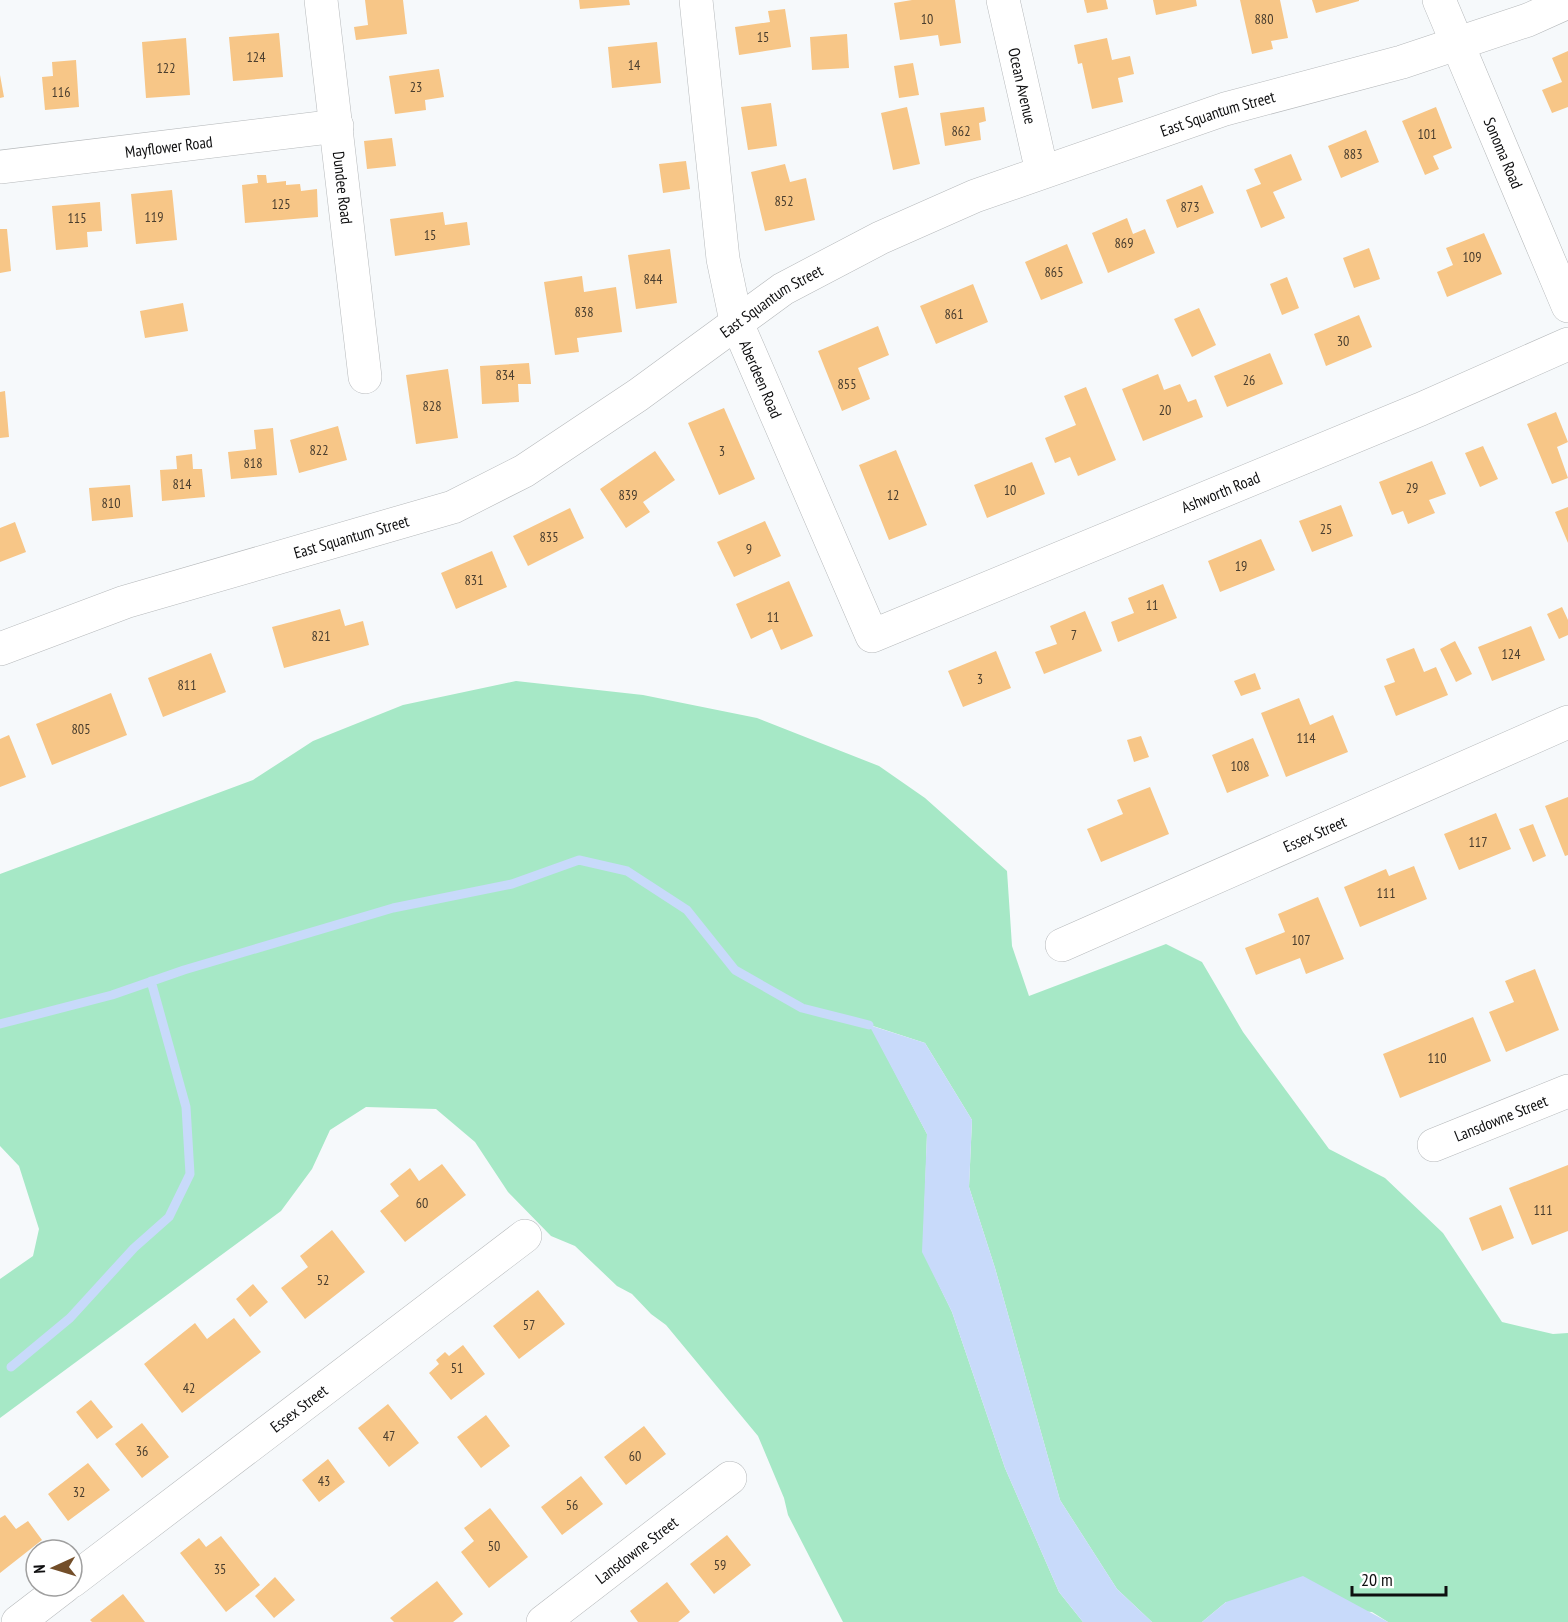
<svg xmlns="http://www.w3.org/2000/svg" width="1568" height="1622" font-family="'PT Sans Narrow',sans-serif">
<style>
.green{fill:#a6e8c6}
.water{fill:#c8dafa}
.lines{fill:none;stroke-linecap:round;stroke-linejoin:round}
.stream{stroke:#c8dafa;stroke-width:9}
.building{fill:#f7c687}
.minor-casing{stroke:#b6b9bb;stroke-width:34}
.minor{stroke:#fff;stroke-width:33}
.labels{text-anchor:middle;stroke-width:4.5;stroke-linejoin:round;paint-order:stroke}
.number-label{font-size:14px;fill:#493d2e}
.street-label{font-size:16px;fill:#0f0f10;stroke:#fff}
</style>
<rect width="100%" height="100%" fill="#f6f9fb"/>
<path class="green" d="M516 681 643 695 757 718 879 766 925 798 1007 871 1012 946 1029 996 1166 944 1202 962 1243 1032 1329 1149 1385 1178 1443 1233 1502 1322 1553 1334 1568 1333V1622H1388L1372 1612 1226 1602 1202 1622H1152L1117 1589 1060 1500 995 1268 969 1187 972 1120 925 1043 870 1025 927 1134 923 1252 952 1312 1005 1468 1059 1592 1083 1622H843L788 1515 784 1498 758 1436 666 1325 651 1314 632 1294 617 1286 575 1246 551 1236 508 1192 475 1142 436 1109 366 1107 330 1130 312 1169 281 1211 0 1418V1279L33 1256 39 1229 19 1166 0 1146V874L253 780 313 741 403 705Z"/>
<path class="water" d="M869 1025 925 1043 972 1120 969 1187 995 1268 1060 1500 1117 1589 1152 1622H1083L1059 1592 1005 1468 952 1312 922 1252 927 1134Z
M1303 1576 1388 1622H1202L1226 1602Z"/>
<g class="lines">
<path class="stream" d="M0 1024 112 995 184 970 393 908 512 884 579 860 627 871 687 910 735 970 802 1008 869 1025
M11 1367 70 1318 134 1248 169 1217 190 1174 186 1107 151 981"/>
</g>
<path class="building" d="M365 0H403L407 34 356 40 354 27 368 25Z
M579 0H629L630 5 580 9Z
M912 0H955L961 43 940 46 938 35 900 40 894 3Z
M1084 0H1106L1108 9 1087 13Z
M1153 0H1196L1197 6 1156 15Z
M1240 0H1280L1288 38 1271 41 1273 49 1252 54Z
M1312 0H1359V1L1316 13Z
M785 9 791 47 739 55 735 27 770 22 768 11Z
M279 33 283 77 233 81 229 37Z
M847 34 849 68 812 70 810 37Z
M186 38 190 95 146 98 142 42Z
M1107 38 1112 60 1130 56 1134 74 1118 78 1123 102 1092 109 1082 63 1078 64 1074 45Z
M657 42 661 83 612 88 608 47Z
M1568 51V107L1552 113 1542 90 1562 82 1552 58Z
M76 60 79 107 45 110 42 77 53 76 52 62Z
M913 63 919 95 899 98 894 66Z
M439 69 444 97 425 100 426 110 395 114 389 76Z
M0 75 4 97 0 98Z
M771 103 777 146 748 150 741 107Z
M907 107 920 164 893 170 881 113Z
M984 107 986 121 979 123 981 140 945 146 940 113Z
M1436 107 1452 148 1433 156 1439 169 1425 175 1402 121Z
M1366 130 1379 162 1341 178 1328 146Z
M392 138 396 166 367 169 364 141Z
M1291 154 1302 180 1273 192 1285 218 1261 228 1246 190 1261 184 1254 169Z
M686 161 690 189 663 193 659 164Z
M785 164 790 182 806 178 815 220 765 231 751 172Z
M257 175H266L267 183 286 181V185L300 184 301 191 317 189 318 217 245 223 242 185 258 183Z
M1202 185 1214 213 1177 228 1166 200Z
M172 190 177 240 136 244 131 194Z
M100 202 102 231 87 232 88 247 56 250 52 206Z
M443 212 445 225 467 222 470 245 395 256 390 219Z
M1127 218 1133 234 1145 229 1155 253 1108 273 1092 233Z
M0 229H7L11 271 0 273Z
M1484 233 1502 274 1447 297 1437 272 1453 265 1446 248Z
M1067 244 1083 283 1041 300 1025 262Z
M1369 248 1380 279 1354 288 1343 258Z
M670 249 677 303 636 309 628 255Z
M582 276 584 292 616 287 622 332 577 338 579 352 555 355 544 282Z
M1287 277 1299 308 1282 315 1270 284Z
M973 284 988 322 936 344 920 306Z
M183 303 188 331 145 338 140 311Z
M1199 308 1216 345 1192 357 1174 319Z
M1359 315 1372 347 1326 366 1314 334Z
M878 326 889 355 858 368 870 399 842 411 818 351Z
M1270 353 1283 384 1227 407 1214 376Z
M529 363 531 384H518L519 402 482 404 480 366Z
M448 369 458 438 416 444 406 375Z
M1158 374 1164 390 1180 384 1188 402 1196 399 1203 417 1143 441 1122 389Z
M1086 387 1116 460 1078 476 1070 457 1055 463 1045 438 1076 425 1064 396Z
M5 391 9 437 0 438V392Z
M724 408 755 479 719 495 688 423Z
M1556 412 1568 442 1557 447 1568 478 1552 484 1527 424Z
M338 426 347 460 299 473 290 440Z
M273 428 277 475 231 479 228 452 256 449 254 430Z
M1483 446 1498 479 1480 487 1465 453Z
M896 450 927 525 889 540 859 465Z
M655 451 675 480 643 502 650 512 626 528 600 489Z
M192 454 193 469H202L205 497 162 501 160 470 177 469 176 456Z
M1432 461 1446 494 1429 500 1435 513 1408 524 1403 511 1392 515 1379 482Z
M1032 462 1045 494 987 518 974 485Z
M130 485 133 517 92 521 89 488Z
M1341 505 1353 536 1312 552 1299 521Z
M1568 507V543L1555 512Z
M570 508 584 538 528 566 513 536Z
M765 521 781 556 734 577 717 542Z
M15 522 26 552 0 562V528Z
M1261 539 1275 570 1220 592 1208 561Z
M492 551 507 587 456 609 441 573Z
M789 581 813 636 781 650 772 629 751 639 736 604Z
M1163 584 1177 618 1118 642 1111 622 1134 613 1128 598Z
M1562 607 1568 620V635L1559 639 1547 614Z
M340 609 345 626 363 621 369 645 284 668 272 627Z
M1085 611 1102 651 1044 674 1035 652 1057 644 1050 626Z
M1531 626 1545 660 1492 681 1478 647Z
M1455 641 1472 674 1456 682 1440 649Z
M1414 648 1424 672 1436 667 1448 695 1396 716 1384 686 1395 682 1386 659Z
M996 651 1011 688 963 707 948 671Z
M211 653 226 692 163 717 148 678Z
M1255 673 1261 689 1241 696 1234 681Z
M111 693 127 735 52 765 36 724Z
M1299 698 1310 725 1333 715 1348 752 1286 777 1261 713Z
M9 735 26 777 0 787V739Z
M1141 736 1149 757 1134 762 1127 740Z
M1253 738 1269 776 1227 793 1212 755Z
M1150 787 1169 834 1101 862 1087 829 1123 814 1117 800Z
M1568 797V855L1565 856 1545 806Z
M1496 813 1511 849 1459 870 1444 834Z
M1533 824 1546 856 1533 862 1519 829Z
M1414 866 1427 899 1360 927 1344 887 1386 869 1389 876Z
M1318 897 1344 959 1306 974 1300 958 1256 975 1245 948 1285 932 1278 914Z
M1535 969 1559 1030 1506 1052 1489 1012 1514 1002 1505 981Z
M1473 1017 1491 1061 1400 1098 1383 1054Z
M442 1164 466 1195 405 1242 380 1211 399 1196 390 1184 410 1168 419 1181Z
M1568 1165V1231L1532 1245 1509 1188Z
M1501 1205 1514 1238 1482 1251 1469 1218Z
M332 1230 365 1272 305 1319 281 1288 308 1267 300 1256Z
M253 1284 268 1302 250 1317 236 1299Z
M538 1290 565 1324 519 1359 493 1326Z
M234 1318 261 1352 182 1413 144 1364 195 1323 207 1339Z
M463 1345 485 1374 451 1400 429 1373 439 1364 436 1360 445 1352 449 1356Z
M91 1400 113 1427 97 1439 76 1412Z
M388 1404 419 1443 389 1467 358 1428Z
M486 1415 510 1446 481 1468 457 1437Z
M142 1423 169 1457 142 1478 115 1444Z
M644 1426 666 1454 626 1485 604 1457Z
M328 1459 345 1482 319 1502 302 1480Z
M88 1463 110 1490 68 1521 48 1494Z
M581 1476 603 1504 562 1535 541 1507Z
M490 1508 528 1557 489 1588 461 1552 474 1541 464 1528Z
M5 1515 16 1529 28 1521 42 1540 0 1573V1518Z
M727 1535 751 1565 714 1594 690 1564Z
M221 1536 260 1585 226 1612 180 1553 199 1538 206 1547Z
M275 1577 295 1600 274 1618 255 1596Z
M437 1581 463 1614 453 1622H394L390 1618Z
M667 1582 690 1612 678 1622H638L630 1611Z
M123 1594 145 1622H92L90 1620Z"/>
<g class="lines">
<defs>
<g id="minor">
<path id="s1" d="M321 0 365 377"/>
<path id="s2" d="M696 0 723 259 736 321 872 636 1421 409 1568 344"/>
<path id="s3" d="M1003 0 1042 172"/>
<path id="s4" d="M1439 0 1568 306"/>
<path id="s5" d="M0 167 337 126"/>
<path id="s6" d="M0 649 125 602 453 507 524 471 638 395 783 289 880 238 975 196 1225 109 1402 62 1528 20 1568 2"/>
<path id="s7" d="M1062 945 1568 722"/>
<path id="s8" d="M1434 1145 1568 1091"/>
<path id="s9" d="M72 1581 525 1236"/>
<path d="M18 1622 65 1586"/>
<path id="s10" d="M543 1622 730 1478"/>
</g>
</defs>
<use href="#minor" class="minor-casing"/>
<use href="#minor" class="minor"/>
</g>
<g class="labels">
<g class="number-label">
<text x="927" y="24">10</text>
<text x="1264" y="24">880</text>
<text x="763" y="42">15</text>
<text x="256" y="62">124</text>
<text x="634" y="70">14</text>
<text x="166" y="73">122</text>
<text x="416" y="92">23</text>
<text x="61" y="97">116</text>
<text x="961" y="136">862</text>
<text x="1427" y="139">101</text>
<text x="1353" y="159">883</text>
<text x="784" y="206">852</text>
<text x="281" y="209">125</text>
<text x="1190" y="212">873</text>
<text x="154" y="222">119</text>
<text x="77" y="223">115</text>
<text x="430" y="240">15</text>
<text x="1124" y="248">869</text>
<text x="1472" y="262">109</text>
<text x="1054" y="277">865</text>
<text x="653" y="284">844</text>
<text x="584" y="317">838</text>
<text x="954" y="319">861</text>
<text x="1343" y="346">30</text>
<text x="505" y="380">834</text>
<text x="1249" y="385">26</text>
<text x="847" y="389">855</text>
<text x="432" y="411">828</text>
<text x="1165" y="415">20</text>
<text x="319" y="455">822</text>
<text x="722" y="456">3</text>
<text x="253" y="468">818</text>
<text x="182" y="489">814</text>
<text x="1412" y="493">29</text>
<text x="1010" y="495">10</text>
<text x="628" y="500">839</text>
<text x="893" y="500">12</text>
<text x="111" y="508">810</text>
<text x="1326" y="534">25</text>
<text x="549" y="542">835</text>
<text x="749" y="554">9</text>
<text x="1241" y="571">19</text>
<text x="474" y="585">831</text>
<text x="1152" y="610">11</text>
<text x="773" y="622">11</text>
<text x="1074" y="640">7</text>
<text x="321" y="641">821</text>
<text x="1511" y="659">124</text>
<text x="980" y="684">3</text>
<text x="187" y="690">811</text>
<text x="81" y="734">805</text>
<text x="1306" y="743">114</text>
<text x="1240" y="771">108</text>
<text x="1478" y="847">117</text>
<text x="1386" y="898">111</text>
<text x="1301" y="945">107</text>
<text x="1437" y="1063">110</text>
<text x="422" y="1208">60</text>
<text x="1543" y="1215">111</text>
<text x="323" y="1285">52</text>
<text x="529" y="1330">57</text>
<text x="457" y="1373">51</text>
<text x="189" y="1393">42</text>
<text x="389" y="1441">47</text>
<text x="142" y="1456">36</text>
<text x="635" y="1461">60</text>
<text x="324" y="1486">43</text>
<text x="79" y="1497">32</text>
<text x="572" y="1510">56</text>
<text x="494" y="1551">50</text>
<text x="720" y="1570">59</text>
<text x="220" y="1574">35</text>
</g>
<g class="street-label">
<text dy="6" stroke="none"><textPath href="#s3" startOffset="88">Ocean Avenue</textPath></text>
<text dy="6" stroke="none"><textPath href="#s6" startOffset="1341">East Squantum Street</textPath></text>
<text dy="6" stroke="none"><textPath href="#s5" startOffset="170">Mayflower Road</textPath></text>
<text dy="6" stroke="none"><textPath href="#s4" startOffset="166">Sonoma Road</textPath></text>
<text dy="6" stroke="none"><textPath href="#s1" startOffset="189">Dundee Road</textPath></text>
<text dy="6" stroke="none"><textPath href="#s6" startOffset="855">East Squantum Street</textPath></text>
<text dy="6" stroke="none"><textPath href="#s2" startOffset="387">Aberdeen Road</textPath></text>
<text dy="6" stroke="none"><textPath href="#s2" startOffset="1044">Ashworth Road</textPath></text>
<text dy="6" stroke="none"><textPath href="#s6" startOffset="369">East Squantum Street</textPath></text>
<text dy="6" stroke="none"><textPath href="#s7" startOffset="276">Essex Street</textPath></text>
<text dy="6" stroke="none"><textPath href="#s8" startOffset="72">Lansdowne Street</textPath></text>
<text dy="6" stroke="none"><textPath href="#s9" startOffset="285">Essex Street</textPath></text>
<text dy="6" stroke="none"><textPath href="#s10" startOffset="118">Lansdowne Street</textPath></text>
</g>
</g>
<g transform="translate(54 1568) rotate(266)"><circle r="28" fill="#ffffff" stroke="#9f9f9f" stroke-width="1.5"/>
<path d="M0-4.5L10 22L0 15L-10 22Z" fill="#734e29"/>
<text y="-9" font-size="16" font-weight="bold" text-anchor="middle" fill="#0f0f10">N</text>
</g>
<path d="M1352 1586v9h94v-9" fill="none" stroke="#0f0f10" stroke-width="3"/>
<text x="1361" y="1586" font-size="18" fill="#0f0f10" stroke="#ffffff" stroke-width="4.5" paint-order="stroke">20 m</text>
</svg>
